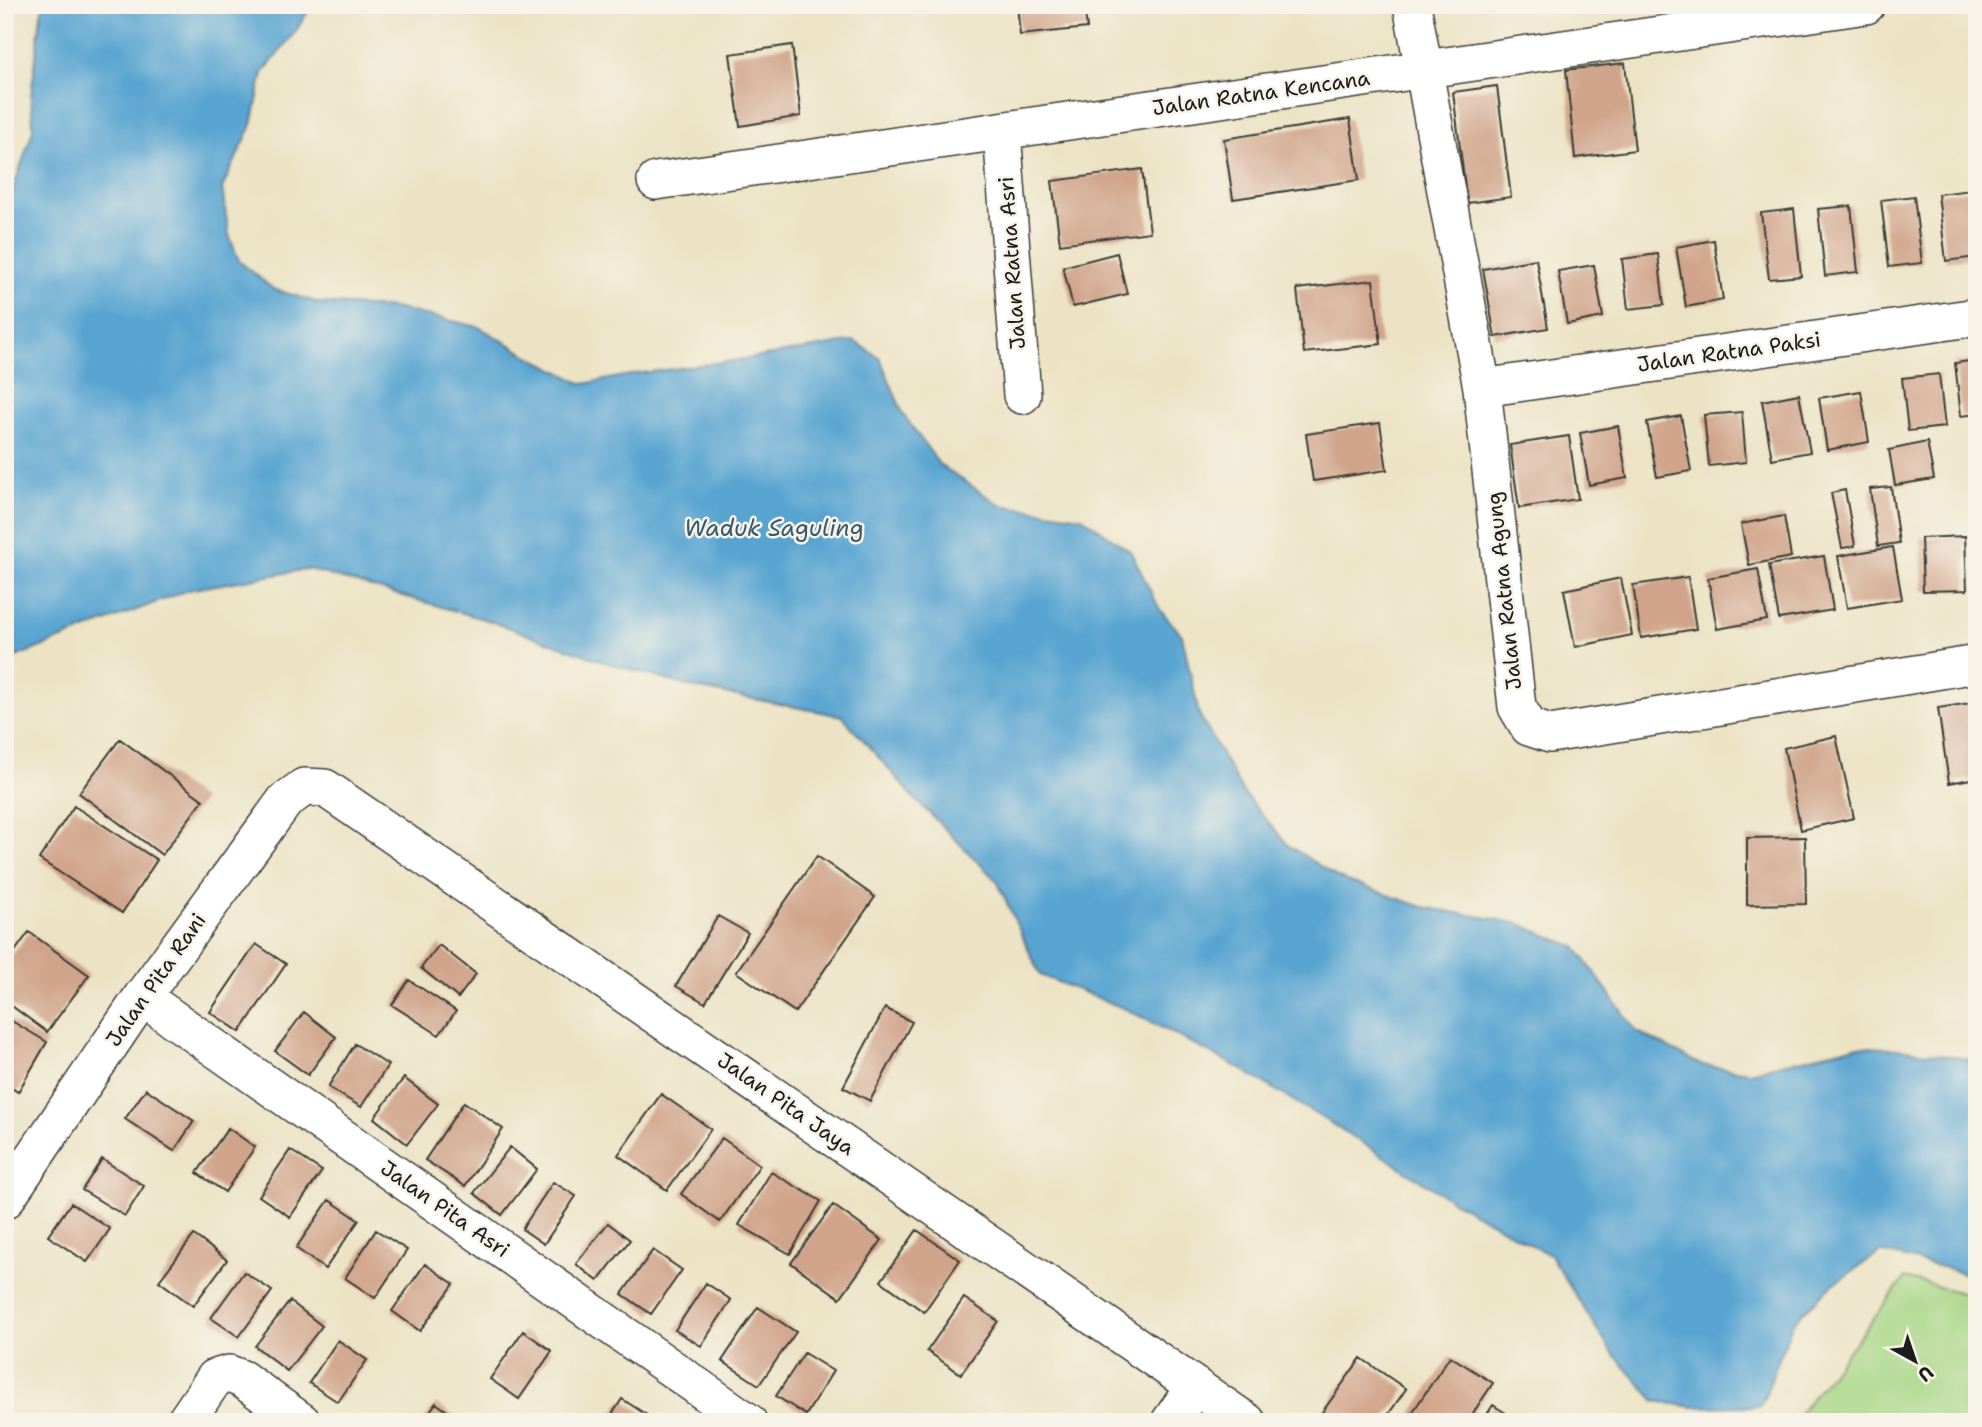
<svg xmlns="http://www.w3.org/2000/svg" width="1982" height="1427" font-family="'Shantell Sans',sans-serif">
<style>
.green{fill:#a6d684;stroke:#617950;stroke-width:2}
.water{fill:#59a4d1;stroke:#3a6076;stroke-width:2}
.building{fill:#d0a48a}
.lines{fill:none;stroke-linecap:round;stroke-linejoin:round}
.street-casing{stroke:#3b3a35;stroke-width:40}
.street{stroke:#fff;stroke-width:37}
.labels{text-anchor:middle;stroke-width:5;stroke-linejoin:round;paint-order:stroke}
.street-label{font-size:21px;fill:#1c1c1c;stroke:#f7f3e8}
.water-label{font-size:23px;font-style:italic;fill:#37596d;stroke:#f7f3e8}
</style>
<rect width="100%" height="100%" fill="#f7f3e8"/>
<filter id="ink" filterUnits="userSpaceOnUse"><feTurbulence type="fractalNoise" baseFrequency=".0143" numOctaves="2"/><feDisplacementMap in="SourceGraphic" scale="14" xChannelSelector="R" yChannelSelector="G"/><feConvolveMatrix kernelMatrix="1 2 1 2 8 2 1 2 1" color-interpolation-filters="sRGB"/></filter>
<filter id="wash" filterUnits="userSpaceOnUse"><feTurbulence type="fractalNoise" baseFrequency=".00686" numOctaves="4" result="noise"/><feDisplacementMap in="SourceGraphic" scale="28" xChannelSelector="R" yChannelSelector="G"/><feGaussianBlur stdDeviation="1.57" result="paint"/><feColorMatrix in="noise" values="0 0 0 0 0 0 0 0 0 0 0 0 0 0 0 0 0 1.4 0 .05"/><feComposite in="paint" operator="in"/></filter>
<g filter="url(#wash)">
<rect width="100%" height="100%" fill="#ece3c4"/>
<path class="green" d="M1905 1278 1977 1297V1422H1813L1800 1413Z"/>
<path class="water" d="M44 5H312L296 31 263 73 252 125 222 188 229 235 239 261 273 289 319 303 394 308 479 327 529 356 583 384 635 374 759 357 854 341 880 358 903 414 939 464 1000 505 1082 517 1131 552 1160 610 1182 635 1199 714 1243 793 1289 846 1339 878 1423 907 1517 923 1576 947 1636 1031 1701 1065 1749 1072 1856 1046 1898 1049 1964 1058 1977 1062V1278L1950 1269 1881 1252 1832 1285 1793 1322 1761 1406 1693 1407 1655 1401 1610 1350 1550 1255 1454 1202 1358 1140 1241 1069 1128 1010 1040 975 997 881 917 801 842 716 695 688 608 663 487 620 308 569 188 590 5 661V205L11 195 33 130 31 96 41 14Z"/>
<g id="blocks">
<path class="building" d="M1017 5H1084L1087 28 1020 35Z
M792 45 801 116 740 126 730 54Z
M1625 63 1635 150 1575 158 1566 70Z
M1497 86 1511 197 1467 203 1453 92Z
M1350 119 1359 180 1233 199 1224 139Z
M1142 169 1150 232 1060 244 1052 181Z
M1971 190 1977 257 1946 261 1938 194Z
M1914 196 1922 263 1889 267 1881 200Z
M1851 206 1858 272 1825 276 1818 209Z
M1794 209 1801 276 1769 279 1761 213Z
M1714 240 1723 300 1686 307 1676 247Z
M1117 253 1127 294 1073 307 1063 267Z
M1658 254 1664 305 1628 309 1622 259Z
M1536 259 1548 328 1495 337 1483 269Z
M1594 265 1603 317 1567 324 1558 271Z
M1373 280 1381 344 1304 353 1297 289Z
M1977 360V414L1961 416 1955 363Z
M1939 374 1945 427 1908 431 1902 378Z
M1861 391 1869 442 1827 450 1819 398Z
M1799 394 1810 452 1772 459 1762 401Z
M1742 412 1746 462 1709 466 1704 415Z
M1681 416 1691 471 1657 477 1647 422Z
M1380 423 1387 470 1313 481 1306 434Z
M1618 426 1627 478 1589 485 1580 433Z
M1569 436 1578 499 1519 508 1510 445Z
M1927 442 1934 479 1895 485 1889 450Z
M1891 487 1899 543 1878 546 1870 489Z
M1845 490 1855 546 1842 548 1831 493Z
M1784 516 1791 557 1749 565 1741 524Z
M1965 536 1967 590 1923 591 1921 538Z
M1893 547 1902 599 1847 608 1838 556Z
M1824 556 1833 610 1779 619 1769 565Z
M1758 569 1767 620 1717 629 1708 578Z
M1688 577 1696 629 1641 638 1633 585Z
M1621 578 1632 635 1575 647 1564 590Z
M1977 702V778L1949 783 1938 708Z
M1836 736 1854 818 1801 830 1784 748Z
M120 739 203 800 162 855 79 793Z
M74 806 157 860 122 913 39 859Z
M1805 837 1806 904 1747 905V838Z
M817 856 875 897 795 1012 736 972Z
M718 916 748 933 705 1003 676 986Z
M29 932 89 975 47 1032 5 1001V965Z
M256 944 286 964 240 1032 210 1012Z
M439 945 476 974 458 998 421 968Z
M409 980 456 1011 439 1035 392 1005Z
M885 1008 912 1022 870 1101 843 1087Z
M304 1012 336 1037 308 1075 275 1051Z
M5 1017 47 1042 18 1092 5 1084Z
M355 1044 388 1065 361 1107 328 1087Z
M404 1078 438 1104 407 1144 374 1118Z
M146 1089 194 1121 174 1151 125 1119Z
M661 1094 711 1129 667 1190 618 1155Z
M464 1102 503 1129 465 1186 425 1160Z
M228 1128 255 1147 225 1192 197 1173Z
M722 1138 760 1165 720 1222 681 1194Z
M510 1147 537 1169 502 1215 474 1193Z
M290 1150 322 1171 290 1217 259 1196Z
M102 1159 144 1186 125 1216 82 1190Z
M771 1172 821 1201 790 1254 739 1225Z
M553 1182 576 1196 544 1244 522 1229Z
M329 1200 359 1220 325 1269 296 1248Z
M71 1203 110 1229 87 1262 48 1236Z
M833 1205 882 1240 840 1298 791 1263Z
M608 1223 630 1240 598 1281 576 1264Z
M376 1230 407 1250 375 1298 345 1278Z
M917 1230 960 1260 924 1312 881 1281Z
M194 1235 227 1260 193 1306 159 1281Z
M653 1250 682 1270 651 1314 622 1294Z
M425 1264 454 1284 420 1331 392 1311Z
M244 1272 272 1291 239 1337 211 1318Z
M706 1283 731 1300 701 1346 675 1330Z
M964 1298 998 1321 961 1374 927 1351Z
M290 1301 322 1326 287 1371 255 1346Z
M758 1307 796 1332 759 1385 722 1361Z
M523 1331 552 1351 519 1399 490 1379Z
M338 1340 367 1360 338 1402 309 1383Z
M804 1353 833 1371 806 1415 776 1396Z
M1450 1356 1493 1383 1467 1422H1406Z
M1361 1358 1406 1389 1383 1422H1324L1318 1418Z
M622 1399 653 1419 651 1422H607Z
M436 1403 462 1422H422Z
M1493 1405 1520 1422H1482Z"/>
</g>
</g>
<g filter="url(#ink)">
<use href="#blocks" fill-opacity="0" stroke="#3b3a35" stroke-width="2"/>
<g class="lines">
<defs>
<path id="street" d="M1412 5 1482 388 1517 707 1529 727 1550 734 1977 664
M1002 131 1022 395
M656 181 1866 5
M1482 388 1977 317
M142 997 748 1422
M5 1200 142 997 285 801 304 787 325 788 1247 1422
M185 1422 215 1378 229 1374 242 1379 302 1422
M1170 1422 1195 1386"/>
</defs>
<use href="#street" class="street-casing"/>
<use href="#street" class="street"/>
</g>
</g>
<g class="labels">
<g class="street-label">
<text transform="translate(1261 93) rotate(-8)" y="7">Jalan Ratna Kencana</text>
<text transform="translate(1012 263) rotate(-94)" y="7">Jalan Ratna Asri</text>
<text transform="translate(1729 352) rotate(-8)" y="7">Jalan Ratna Paksi</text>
<text transform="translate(1504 591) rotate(-96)" y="7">Jalan Ratna Agung</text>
<text transform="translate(156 980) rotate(-55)" y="7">Jalan Pita Rani</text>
<text transform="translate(786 1104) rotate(35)" y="7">Jalan Pita Jaya</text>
<text transform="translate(445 1209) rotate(35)" y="7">Jalan Pita Asri</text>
</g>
<g class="water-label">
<text x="774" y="536">Waduk Saguling</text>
</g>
</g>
<rect width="1982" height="1427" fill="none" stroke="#f7f3e8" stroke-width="28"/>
<g transform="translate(1915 1361) rotate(140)" stroke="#f7f3e8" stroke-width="5" paint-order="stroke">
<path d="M0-5L12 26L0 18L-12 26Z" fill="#1c1c1c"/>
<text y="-10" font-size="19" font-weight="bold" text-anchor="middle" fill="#1c1c1c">U</text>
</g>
</svg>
